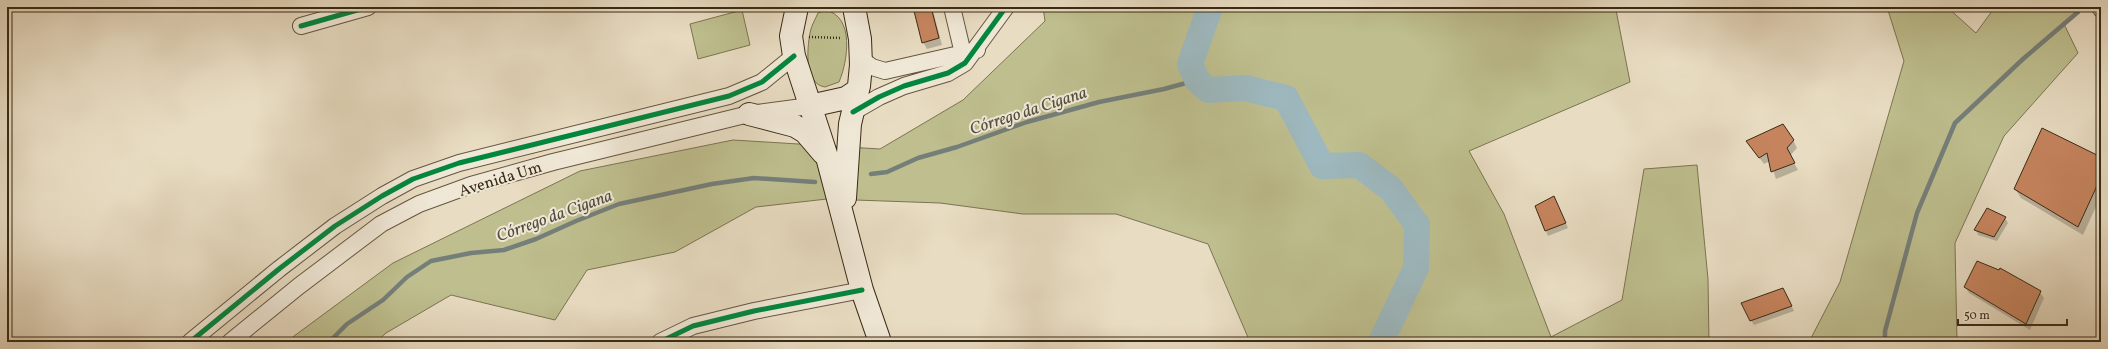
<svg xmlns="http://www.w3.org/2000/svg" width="2108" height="349" font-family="Vollkorn,serif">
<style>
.green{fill:#bebe8e;stroke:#7c7452}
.shadow{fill:#0003}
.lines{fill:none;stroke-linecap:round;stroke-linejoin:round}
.stream{stroke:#757f7a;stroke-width:4.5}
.river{stroke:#9db8be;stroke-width:26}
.building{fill:#c6845e;stroke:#392a15}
.street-casing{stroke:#655640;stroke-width:18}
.secondary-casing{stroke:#392a15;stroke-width:24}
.path{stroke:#392a15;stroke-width:2.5;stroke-dasharray:1 2;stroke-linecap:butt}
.street{stroke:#f0e8d7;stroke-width:16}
.secondary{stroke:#f0e8d7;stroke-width:22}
.cycleway-casing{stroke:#f0e8d7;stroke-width:8}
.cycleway{stroke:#00873e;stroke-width:5}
.labels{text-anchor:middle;stroke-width:4;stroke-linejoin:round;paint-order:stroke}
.street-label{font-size:16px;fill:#392a15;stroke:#f0e8d7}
.water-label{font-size:17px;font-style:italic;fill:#524e3f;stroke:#f0e8d7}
</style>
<rect width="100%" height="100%" fill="#e8dcc2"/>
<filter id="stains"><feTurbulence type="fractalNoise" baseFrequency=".005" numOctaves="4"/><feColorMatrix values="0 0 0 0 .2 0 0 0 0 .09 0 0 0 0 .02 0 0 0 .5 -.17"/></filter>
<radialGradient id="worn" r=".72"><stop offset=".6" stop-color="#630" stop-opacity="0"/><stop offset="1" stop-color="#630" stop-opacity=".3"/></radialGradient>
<path class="green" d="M1043 7H1622L1616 10 1630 82 1469 151 1504 214 1551 337 1622 300 1644 169 1697 165 1708 279 1709 342H1250L1208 244 1116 214H1023L940 203 827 199 756 207 675 252 587 270 555 320 451 295 386 333 376 342H286L393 263 580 171 733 140 880 149 963 100 1045 21Z
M1887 7H1947L1976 33 1995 7H2080L2078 12 2066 22H2063L2078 53 2004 136 1955 243 1957 342H1809L1840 282 1904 61Z
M742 10 750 45 698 59 690 24Z
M825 10C855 16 848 61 839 82L825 87C804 84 807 49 810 33 811 26 815 20 818 13Z"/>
<path class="shadow" d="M914 7H932L942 45 927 49 923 42Z
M1793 140 1797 148 1790 156 1798 170 1776 179 1770 161 1764 164 1747 142Z
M2101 158V196L2083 235 2021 198 2015 189Z
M1556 202 1568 228 1548 236 1536 206Z
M2005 218 2008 223 1997 241 1978 235 1976 230Z
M1965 287 2040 292 2044 298 2030 330 1969 293Z
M1786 294 1794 311 1754 325 1751 320Z"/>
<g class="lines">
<path class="stream" d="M871 174 887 172 918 158 957 147 1027 122 1099 102 1164 89 1197 80
M329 342 347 324 383 300 407 277 431 261 471 253 504 250 536 239 576 221 619 204 712 184 754 178 815 182
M1885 342V331L1917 213 1955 123 2023 59 2078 12 2080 7"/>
<path class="river" d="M1210 7 1190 64 1197 80 1208 90 1245 88 1286 98 1322 166 1359 165 1391 189 1417 225 1416 268 1381 342"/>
</g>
<path class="building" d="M913 7H931L939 38 922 43Z
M1783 124 1794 140 1787 148 1795 163 1771 172 1767 153 1759 158 1746 141Z
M2042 128 2101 157V177L2078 227 2014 189Z
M1554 196 1566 223 1545 231 1535 206Z
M1987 208 2006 217 1994 237 1974 230Z
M1977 261 1999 270 2000 268 2041 291 2026 324 1964 287Z
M1783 288 1792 306 1750 321 1741 303Z"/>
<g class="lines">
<defs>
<path id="street" d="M952 7 965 62
M2100 7 2101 9
M301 26 368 7
M861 59 872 67 885 71 977 50
M853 112 879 97 904 86 948 73 965 63 1006 7
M190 342 279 269 335 226 382 196 413 179 459 163 729 96 762 82 794 56
M230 342 299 286 381 224 419 204 471 185 553 162 749 114 810 106
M660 342 693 326 754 311 862 290"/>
<path id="secondary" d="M797 7 791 36 794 56 827 157 862 290 880 342
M810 106 846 98 858 90
M749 114 795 126 805 132 823 153
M845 198 850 124 859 86 861 65 860 39 854 7"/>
</defs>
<use href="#street" class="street-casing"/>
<use href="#secondary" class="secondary-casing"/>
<path class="path" d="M809 37 842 38"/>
<use href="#street" class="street"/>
<use href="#secondary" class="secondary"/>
<defs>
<path id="cycleway" d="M301 26 368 7
M853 112 879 97 904 86 948 73 965 63 1006 7
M190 342 279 269 335 226 382 196 413 179 459 163 729 96 762 82 794 56
M660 342 693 326 754 311 862 290"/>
</defs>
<use href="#cycleway" class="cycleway-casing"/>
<use href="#cycleway" class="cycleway"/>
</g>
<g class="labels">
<g class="street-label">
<text transform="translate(500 178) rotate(-17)" y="6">Avenida Um</text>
</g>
<g class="water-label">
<text transform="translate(1028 110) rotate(-18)" y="6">Córrego da Cigana</text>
<text transform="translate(554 215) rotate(-20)" y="6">Córrego da Cigana</text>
</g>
</g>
<rect width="2108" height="349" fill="none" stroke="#e8dcc2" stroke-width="24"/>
<rect x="8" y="8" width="2092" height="333" fill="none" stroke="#392a15" stroke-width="2"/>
<rect x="12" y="12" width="2084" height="325" fill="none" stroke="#392a15"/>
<path d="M1958 319v6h109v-6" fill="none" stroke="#392a15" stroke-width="2"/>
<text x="1964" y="319" font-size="12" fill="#392a15" stroke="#f0e8d7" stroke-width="3" paint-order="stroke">50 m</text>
<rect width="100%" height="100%" filter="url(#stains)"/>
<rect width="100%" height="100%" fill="url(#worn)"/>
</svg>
